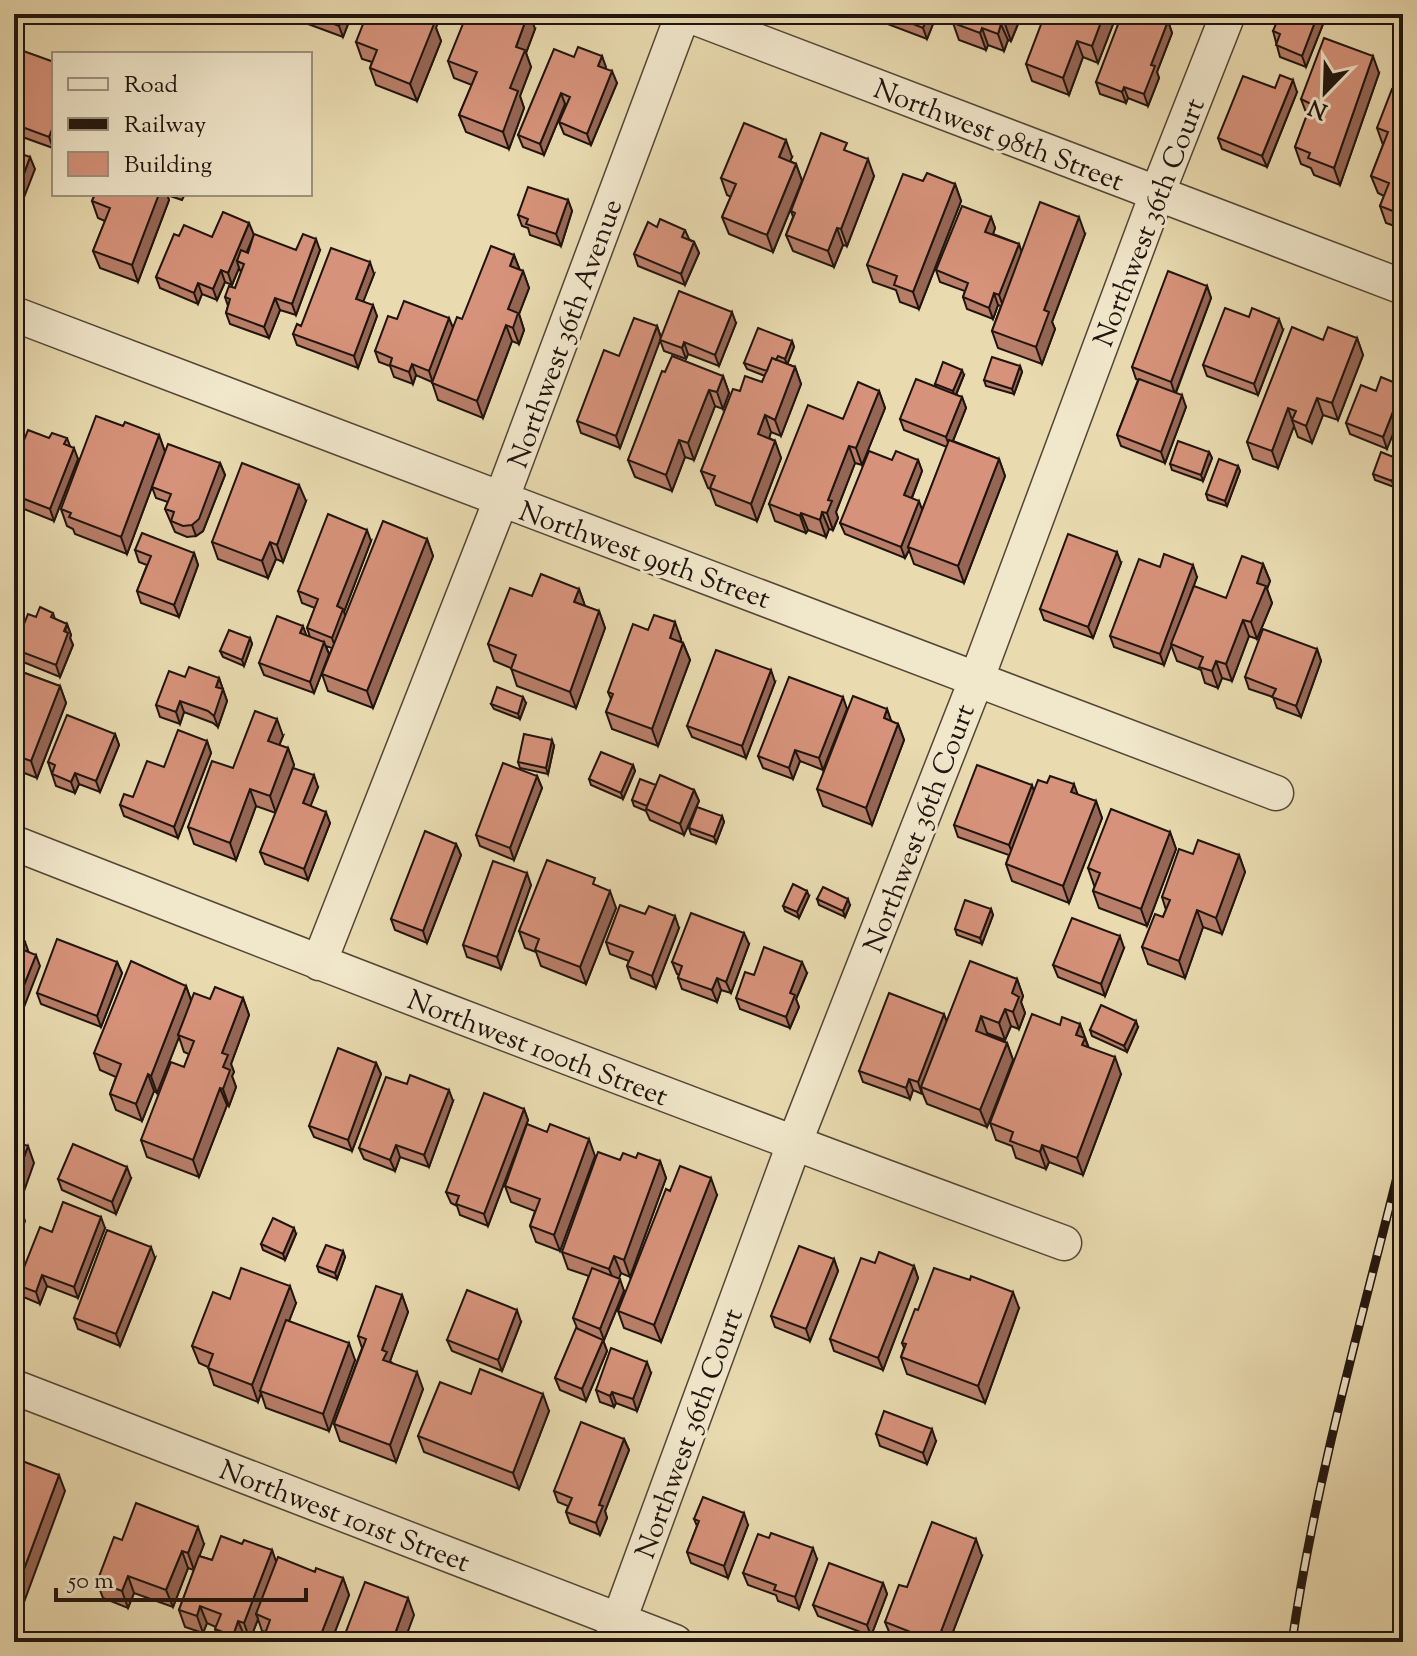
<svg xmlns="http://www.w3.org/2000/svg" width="1417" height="1656" font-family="'Sorts Mill Goudy',serif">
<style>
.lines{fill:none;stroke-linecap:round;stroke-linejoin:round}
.street-casing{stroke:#524636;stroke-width:37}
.street{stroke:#f1e7cb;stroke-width:34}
.rail-casing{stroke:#20140e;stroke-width:9}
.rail{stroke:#f1e7cb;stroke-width:6;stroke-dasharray:18;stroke-linecap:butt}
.wall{fill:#b87e69;stroke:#20140e;stroke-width:2}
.shaded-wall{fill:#966655;stroke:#20140e;stroke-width:2}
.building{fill:#d6927a;stroke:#20140e;stroke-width:2}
.labels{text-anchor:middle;stroke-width:6;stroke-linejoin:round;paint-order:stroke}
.street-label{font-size:28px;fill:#20140e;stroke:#f1e7cb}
</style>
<rect width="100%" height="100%" fill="#e9daaf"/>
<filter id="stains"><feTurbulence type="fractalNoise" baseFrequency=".0025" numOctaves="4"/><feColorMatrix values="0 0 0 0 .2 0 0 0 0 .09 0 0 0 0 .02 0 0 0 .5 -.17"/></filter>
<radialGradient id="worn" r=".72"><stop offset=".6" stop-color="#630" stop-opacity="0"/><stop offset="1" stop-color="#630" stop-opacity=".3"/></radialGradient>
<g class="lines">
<defs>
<path id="street" d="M686 14 1403 287
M14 314 1276 793
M14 843C363 980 712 1114 1064 1243
M319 963 501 500 683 14
M14 1387 675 1642
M611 1642 794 1144 977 678 1157 194 1228 14"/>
</defs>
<use href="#street" class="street-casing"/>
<use href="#street" class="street"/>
<defs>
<path id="rail" d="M1292 1642C1316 1477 1363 1315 1403 1153"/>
</defs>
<use href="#rail" class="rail-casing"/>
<use href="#rail" class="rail"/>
</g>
<path class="wall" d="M281 14H352L343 37Z
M882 14H937L927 39 885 23Z
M1117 14 1098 63 1083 57 1069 95 1032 81 1026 64Z
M1327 14 1306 67 1280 57 1273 31Z
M1016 18 1018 24 1011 41 1008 40 1004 51 988 45 986 50 959 40 953 23Z
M1168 21 1172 33 1157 72 1159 78 1148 106 1128 98 1126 103 1100 94 1096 82Z
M436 28 441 41 417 101 376 85 370 68 372 62 362 59 356 42Z
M535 29 526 53 531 67 520 96 524 108 509 149 466 132 459 115 472 85 454 78 448 61Z
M14 52 54 62 53 148 14 134Z
M602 56 605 69 617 83 591 145 564 134 559 122 566 105 565 104 544 155 523 147 518 135 574 57Z
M1379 73 1340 185 1314 175 1311 168 1301 164 1295 147 1307 115 1301 99Z
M1275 88 1297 92 1267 167 1222 149 1218 138Z
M1403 90V229L1386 223 1380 206 1384 196 1378 193 1371 176 1383 145 1377 128Z
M851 153 874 176 847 246 843 245 834 267 793 251 786 235 793 217 791 211Z
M792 157 790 161 796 164 802 181 773 252 729 234 722 217 731 197 727 195 721 178Z
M923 181 955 184 961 201 919 309 900 302 896 290 873 282 867 265Z
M95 194H185L182 200 167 195 169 200 138 282 100 268 93 251 105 221 98 218 92 201Z
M568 200 572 211 561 246 530 235 528 228 522 226 518 215Z
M991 217 995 228 993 234 1019 244 1021 252 1085 234 1052 322 1055 329 1042 364 998 348 992 331 1001 306 998 305 993 319 967 309 963 297 965 291 940 282 936 270Z
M657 227 685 230 689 239 694 242 699 253 685 285 638 266 634 254Z
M254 235 246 252 296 250H320L296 315 280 310 269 338 230 324 226 313 228 306 225 297 235 288 241 272 239 268 232 285 225 282 217 300 202 294 198 304 160 288 156 277 179 236 212 237Z
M514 255 520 270 523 271 529 288 519 314 524 330 519 344 512 341 483 418 438 400 432 382 416 375 413 384 394 377 390 366 379 362 375 351 397 319 453 328 462 319Z
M374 274 363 301 377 316 358 368 297 345 293 334 301 326Z
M1207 286 1211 298 1176 393 1186 407 1165 463 1121 446 1117 435 1138 380 1136 379 1132 367Z
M736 323 719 366 688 354 686 359 664 351 660 340 620 448 581 433 577 421 619 356 657 326 661 337Z
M1283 330 1258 395 1207 376 1203 365Z
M1357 338 1363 355 1338 420 1323 415 1312 443 1298 437 1294 426 1278 468 1253 459 1247 442 1323 340Z
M792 341 794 347 787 364 795 367 801 384 781 436 771 432 769 438 775 441 781 458 757 521 716 505 710 489 708 488 701 471 740 391 762 382 765 376 747 369 744 363Z
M1020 366 1022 372 1014 394 986 386 984 380Z
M665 372 723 376 729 393 723 409 715 406 694 460 685 457 672 491 635 477 628 460Z
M964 375 956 395 962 397 966 408 953 441 999 459 1005 476 964 583 914 564 909 550 905 558 845 534 840 523 892 460H918L922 471 912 498 922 510 947 447 904 430 900 419 936 386 935 384Z
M879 391 885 408 862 465 855 463 836 512 838 518 833 530 829 529 826 537 808 530 806 533 775 521 769 504 843 419Z
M1376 391 1387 449 1350 434 1346 423Z
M159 435 165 452 127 554 75 534 73 529 67 526 61 509Z
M49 438H67L70 446 78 459 54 521 14 505V466Z
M1209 452 1212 458 1203 481 1172 470 1170 464Z
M1401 460 1403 466 1394 487 1375 480 1373 474Z
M220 463 225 475 203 531 196 536 187 537 175 532 165 509 168 502 156 498 152 487Z
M1238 466 1240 471 1227 506 1208 500 1206 494Z
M306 501 283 562 276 559 268 578 218 559 212 542Z
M427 539 433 556 373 708 328 691 322 674 332 648 326 646 329 654 314 693 264 675 259 663 307 636 310 637 307 628 315 608 302 603 298 591 371 541 344 612 345 616Z
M135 550 194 553 198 565 179 617 141 603 137 591 147 565 139 562Z
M1121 563 1093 638 1044 620 1040 609Z
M1263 564 1270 581 1267 589 1272 603 1257 639 1249 636 1232 681 1222 678 1218 688 1205 683 1201 670 1177 661 1171 645 1164 665 1114 647 1110 636 1160 567 1197 577 1186 607 1226 598Z
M579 589 585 606 599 611 605 628 576 708 517 686 511 668 494 661 488 644 532 596Z
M53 613 55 619 67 624 71 635 70 638 73 645 60 677 18 660 14 649 36 617Z
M648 630 681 639V642L683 643 690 660 658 746 612 729 606 712 611 699 608 692Z
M250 638 252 644 244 666 223 657 220 651Z
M1317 649 1321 661 1301 717 1277 708 1273 697 1249 689 1245 677Z
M14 669 60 686 66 703 37 778 14 769Z
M185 677 219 678 227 701 218 727 213 723 184 712 180 724 160 717 156 705Z
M775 682 746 758 692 737 687 726Z
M526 703 520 719 494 709 491 704Z
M847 709 823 770 800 761 793 779 763 768 758 756Z
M887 709 891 721 898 724 904 740 872 825 823 806 817 789Z
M115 734 119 745 100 792 79 784 75 793 56 786 48 762Z
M283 736 279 745 288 748 294 765 287 783 318 787 310 806 330 823 308 880 265 864 260 852 276 813 256 806 236 860 194 844 188 827 233 768Z
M207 741 211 753 178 838 124 816 120 805 133 797 164 767Z
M554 746 548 774 520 768 518 762Z
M633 765 635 771 623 799 591 785 589 779Z
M537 776 542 788 514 860 480 846 476 835Z
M656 785 694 790 699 801 684 835 650 820 646 811 634 806 632 800Z
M1034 791 1077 795 1096 801 1102 818 1069 903 1012 881 1006 864 1009 855 958 837 954 825Z
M722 816 724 822 716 843 691 834 689 828Z
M1170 832 1176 849 1147 926 1099 908 1093 891 1095 885H1094L1088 868Z
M456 844 461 855 427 943 395 930 391 919Z
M1193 854 1239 855 1245 872 1222 934 1203 927 1185 978 1148 964 1142 947 1163 917 1166 910 1162 897Z
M531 885 501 969 467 957 463 945Z
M598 886 616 908 586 984 541 966 536 952 525 948 519 931Z
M809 896 799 918 785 911 783 906Z
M817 899 850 905 845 917 819 905Z
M991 909 993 915 982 944 957 935 955 929Z
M679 928 656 988 631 978 627 966 629 961 610 954 606 942Z
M749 944 731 993 721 990 717 1002 682 989 678 978 679 975 677 974 672 962Z
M1124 948 1105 996 1058 977 1053 965Z
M117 962 122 973 101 1027 41 1004 37 993Z
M807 973 796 999 799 1007 790 1028 740 1009 736 998 754 975Z
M1017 979 1023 996 1021 1002 1025 1013 1019 1029 1011 1026 1005 1040 987 1033V1035L1007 1043 1013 1060 987 1127 927 1104 922 1092V1094L913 1090 910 1099 863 1082 859 1071Z
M186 986 191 1000 243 998 249 1015 231 1064 234 1072 232 1076 236 1087 229 1106 227 1105 199 1177 147 1157 141 1140 184 1067 189 1054 184 1052 179 1037 157 1093 154 1091 142 1121 116 1110 110 1094 116 1077 100 1070 94 1053Z
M1080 1024 1089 1048 1121 1074 1083 1175 1049 1162 1046 1169 1016 1158 1012 1146 996 1140 990 1123 1060 1025Z
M1138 1027 1127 1052 1092 1036 1090 1030Z
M376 1063 381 1074 352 1151 314 1137 309 1126Z
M453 1101 429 1167 400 1157 395 1171 364 1159 359 1148Z
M524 1109 528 1120 488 1226 460 1215 457 1206 451 1203 446 1192Z
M595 1156 560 1251 536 1242 530 1226 535 1211 511 1202 505 1186Z
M636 1158 660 1161 666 1178 630 1277 621 1273 618 1279 624 1291 604 1340H603L607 1351 586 1401 560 1390 555 1378 577 1328 573 1318 589 1276 568 1269 562 1252 620 1160Z
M131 1178 116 1214 62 1190 58 1179Z
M670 1191 717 1195 661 1342 624 1328 618 1311Z
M105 1228 78 1298 47 1286 40 1304 21 1296 17 1285 52 1232Z
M296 1234 285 1260 263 1250 261 1244Z
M343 1251 345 1257 337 1279 319 1272 317 1266Z
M155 1258 120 1346 78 1329 74 1318Z
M834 1259 838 1271 810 1341 775 1327 771 1316Z
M914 1266 918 1278 883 1370 834 1351 830 1339Z
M402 1295 408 1312 390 1361 423 1389 396 1462 340 1441 334 1424 362 1348 358 1336Z
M230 1299 296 1303 289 1321 355 1360 329 1431 266 1408 261 1393 258 1402 214 1385 208 1367 199 1363 192 1346Z
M1019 1308 985 1403 907 1374 901 1357 904 1348 902 1343 918 1310Z
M521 1322 502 1371 452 1351 447 1340Z
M651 1373 637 1411 616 1403 614 1407 600 1402 596 1390Z
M471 1394 549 1411 519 1489 424 1452 418 1436Z
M876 1434 936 1441 927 1464 880 1446Z
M624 1439 629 1450 605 1511 607 1518 600 1535 570 1523 566 1512 568 1506 558 1502 554 1491Z
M694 1519 748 1525 728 1578 691 1563 687 1552 697 1526Z
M122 1540 204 1544 199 1556 212 1560 242 1544 272 1550 276 1563 343 1578 349 1595 331 1642H262L266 1632 262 1631 258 1619 250 1640 245 1637 243 1642H220L215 1629 216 1627 207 1623 203 1633 185 1627 179 1610 194 1570 188 1568 173 1607 134 1593 128 1608 103 1598 97 1582Z
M982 1556 949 1642H900L892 1639 885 1622 907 1587Z
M817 1559 799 1609 778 1601 776 1595 748 1585 743 1573Z
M883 1583 887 1594 871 1636 818 1616 813 1605Z"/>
<path class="shaded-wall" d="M343 14H352L343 37 339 26Z
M429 14H441L436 28 441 41 417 101 410 84Z
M528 14H530L535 29 526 53 531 67 520 96 524 108 509 149 503 132 516 47Z
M928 14H937L927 39 923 28Z
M1009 14H1017L1016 18 1018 24 1011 41 1005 24Z
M1104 14H1117L1098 63 1092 46Z
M1318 14H1327L1306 67 1302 56Z
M1168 21 1172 33 1157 72 1159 78 1148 106 1144 94 1151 65Z
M1001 24 1008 40 1004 51 998 34Z
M982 28 988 45 986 50 980 33Z
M1077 41 1083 57 1069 95 1063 78Z
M602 56 606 67 602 77 598 66Z
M1373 56 1379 73 1340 185 1334 168Z
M612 71 617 83 591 145 587 134Z
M1293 80 1297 92 1267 167 1262 156Z
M1124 87 1128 98 1126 103 1122 92Z
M561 93 565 104 544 155 540 144Z
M54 124V146L53 148 49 137Z
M786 140 792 157 785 174 779 157Z
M30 157 35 169 14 223V201Z
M868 159 874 176 847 246 841 229Z
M796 164 802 181 773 252 767 235Z
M955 184 961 201 919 309 913 292Z
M158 194H167L169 200 138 282 132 265Z
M568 200 572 211 561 246 556 234Z
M991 217 995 228 990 243 985 232Z
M1079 217 1085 234 1052 322 1055 329 1042 364 1036 347 1044 310Z
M249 223 254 235 242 263 237 261 239 268 232 285 228 273Z
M837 228 843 245 834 267 828 251Z
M316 239 320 250 296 315 292 304Z
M694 242 699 253 685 285 681 274Z
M1019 244 1023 256 1003 306 999 295Z
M514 255 520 271 510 266Z
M370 262 374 274 360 310 356 299Z
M221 270 225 282 217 300 213 289Z
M523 271 529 288 519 314 524 330 519 344 513 328 508 309Z
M198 283 202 294 198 304 194 293Z
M1207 286 1211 298 1175 394 1171 382Z
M994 293 998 305 993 319 989 308Z
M275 298 280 310 269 338 264 327Z
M373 305 377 316 358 368 354 356Z
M732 312 736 323 719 366 715 355Z
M449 318 454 330 433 383 429 371Z
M1279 319 1283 330 1258 395 1254 384Z
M506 325 512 341 483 418 477 401Z
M657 326 661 338 620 448 616 436Z
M1357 338 1363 355 1338 420 1332 403Z
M792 341 794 347 787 365 785 359Z
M684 342 688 354 686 359 682 348Z
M412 364 416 375 413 384 409 372Z
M1020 366 1022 372 1014 394 1012 389Z
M795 367 801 384 781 436 775 420Z
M962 370 964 375 955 397 953 391Z
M723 376 729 393 723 409 717 392Z
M1403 388V410L1387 449 1383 437Z
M709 390 715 406 694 460 688 443Z
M879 391 885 408 862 465 856 448Z
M1182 395 1186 407 1165 463 1161 452Z
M962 397 966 408 950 448 946 437Z
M1317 398 1323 415 1312 443 1306 426Z
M1288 408 1294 426 1278 468 1272 451Z
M765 415 771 432 765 451 758 434Z
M159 435 165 452 127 554 121 537Z
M679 440 685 457 672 491 666 475Z
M775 441 781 458 757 521 751 504Z
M849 446 855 463 836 512 838 518 833 530 827 513 828 500Z
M74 448 78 459 54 521 50 509Z
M1209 452 1212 458 1203 481 1201 475Z
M999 459 1005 476 964 583 958 566Z
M918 460 922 471 908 507 904 495Z
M1401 460 1403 466 1394 487 1392 481Z
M220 463 225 475 203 531 196 536 192 525Z
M1238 466 1240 471 1227 506 1225 501Z
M299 485 306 501 283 562 277 545Z
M919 501 923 512 908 547 909 550 905 558 901 547Z
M822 512 829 529 826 537 820 520Z
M801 513 808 530 806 533 800 516Z
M367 530 371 541 344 612 347 620 336 650 332 638 337 606Z
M427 539 433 556 373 708 367 691Z
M270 542 276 559 268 578 262 561Z
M1117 552 1121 563 1093 638 1088 627Z
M194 553 198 565 179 617 174 605Z
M1263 564 1270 581 1267 589 1272 603 1257 639 1251 622 1257 583Z
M1193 565 1197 577 1164 665 1160 654Z
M579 589 585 606 574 602Z
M599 611 605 628 576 708 570 692Z
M1243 620 1249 636 1232 681 1226 664Z
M675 622 681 639 676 654 670 638Z
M67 624 71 635 70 638 73 645 60 677 56 665Z
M303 626 307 637 300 633Z
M250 638 252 644 244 666 242 660Z
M324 642 329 654 314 693 310 682Z
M683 643 690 660 658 746 652 729Z
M1317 649 1321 661 1301 717 1296 706Z
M1216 661 1222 678 1218 688 1212 671Z
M771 670 775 682 746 758 742 746Z
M219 678 227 701 218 727 214 716 216 687Z
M60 686 66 703 37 778 31 761Z
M523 697 526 703 520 719 518 714Z
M843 697 847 709 823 770 819 758Z
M180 701 184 712 180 724 176 712Z
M887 709 893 726 884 718Z
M277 719 283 736 274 758 268 741Z
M898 724 904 740 872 825 866 808Z
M115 734 119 745 100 792 96 781Z
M552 740 554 746 548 774 546 768Z
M207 741 211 753 178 838 174 827Z
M288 748 294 765 276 813 270 796Z
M795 750 800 761 793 779 789 768Z
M633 765 635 771 623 799 621 793Z
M75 773 79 784 75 793 71 782Z
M314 775 318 787 307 815 303 803Z
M537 776 542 788 514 860 510 848Z
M1074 784 1080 801 1071 792Z
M1032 785 1036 797 1014 857 1009 845Z
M250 789 256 806 236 860 230 843Z
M694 790 699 801 684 835 680 824Z
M1096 801 1102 818 1069 903 1063 886Z
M326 812 330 823 308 880 304 869Z
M722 816 724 822 716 843 714 837Z
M1170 832 1176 849 1147 926 1141 909Z
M456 844 461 855 427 943 423 931Z
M1239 855 1245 872 1222 934 1216 918Z
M527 873 531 885 501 969 497 957Z
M610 891 616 908 586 984 580 967Z
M807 891 809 896 799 918 797 912Z
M848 899 850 905 845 917 843 911Z
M991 909 993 915 982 944 980 938Z
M1197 910 1203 927 1185 978 1179 961Z
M675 916 679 928 656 988 652 976Z
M744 933 749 944 731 993 726 982Z
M1120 936 1124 948 1105 996 1101 984Z
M25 942 29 953 21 949Z
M36 955 40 966 17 1025 14 1017V1010Z
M117 962 122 973 101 1027 97 1016Z
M802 962 807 973 796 999 799 1007 790 1028 786 1017 790 993Z
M717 978 721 990 717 1002 712 990Z
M1017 979 1023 996 1021 1002 1025 1013 1019 1029 1013 1012 1012 993Z
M186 986 192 1003 178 1035 179 1037 157 1093 151 1076Z
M243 998 249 1015 231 1064 234 1072 232 1076 236 1087 229 1106 223 1089 222 1053Z
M1005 1009 1011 1026 1005 1040 999 1023Z
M944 1014 948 1025 921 1087 922 1092V1094L918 1082Z
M981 1016 987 1033 982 1047 976 1031Z
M1136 1021 1138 1027 1127 1052 1124 1046Z
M1080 1024 1091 1055 1088 1062 1076 1035Z
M1007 1043 1013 1060 987 1127 980 1110Z
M1115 1057 1121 1074 1083 1175 1077 1158Z
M376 1063 381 1074 352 1151 348 1140Z
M148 1074 154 1091 142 1121 136 1104Z
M909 1079 913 1090 910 1099 906 1088Z
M220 1088 227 1105 199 1177 193 1160Z
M449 1090 453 1101 429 1167 424 1155Z
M524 1109 528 1120 488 1226 484 1214Z
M589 1139 595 1156 560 1251 554 1235Z
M396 1145 400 1157 395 1171 390 1160Z
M1042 1145 1049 1162 1046 1169 1040 1152Z
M28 1146 34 1163 18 1208 19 1204 25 1221 14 1251V1184Z
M660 1161 666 1178 630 1277 624 1260Z
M127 1167 131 1178 116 1214 112 1202Z
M711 1178 717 1195 661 1342 654 1325Z
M101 1217 105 1228 78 1298 74 1287Z
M294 1228 296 1234 285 1260 283 1254Z
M151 1247 155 1258 120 1346 116 1334Z
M343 1251 345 1257 337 1279 335 1273Z
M614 1256 621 1273 616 1286 609 1269Z
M834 1259 838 1271 810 1341 806 1329Z
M914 1266 918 1278 883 1370 878 1358Z
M42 1275 47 1286 40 1304 36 1292Z
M620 1279 624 1291 604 1340 600 1329Z
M290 1286 296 1303 262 1391H260L261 1393 258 1402 252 1385Z
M1013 1292 1019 1308 985 1403 978 1386Z
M402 1295 408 1312 390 1361 393 1369 383 1360 382 1350Z
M517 1310 521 1322 502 1371 498 1360Z
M603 1340 607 1351 586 1401 582 1389Z
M349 1343 355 1360 329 1431 323 1414Z
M647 1362 651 1373 637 1411 633 1399Z
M417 1372 423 1389 396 1462 390 1445Z
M612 1392 616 1403 614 1407 610 1396Z
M543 1394 549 1411 519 1489 513 1473Z
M932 1429 936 1441 927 1464 923 1453Z
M624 1439 629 1450 605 1511 607 1518 600 1535 596 1523 599 1505Z
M59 1475 65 1491 17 1621 14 1611V1596Z
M744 1513 748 1525 728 1578 724 1566Z
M198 1527 204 1544 194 1570 188 1553Z
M976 1539 982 1556 949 1642H937Z
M813 1548 817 1559 799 1609 795 1597Z
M272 1550 278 1567 256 1614 258 1619 250 1640 244 1623Z
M182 1551 188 1568 173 1607 166 1590Z
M128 1576 134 1593 128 1608 122 1591Z
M343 1578 349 1595 331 1642H318Z
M883 1583 887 1594 871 1636 867 1625Z
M408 1598 414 1615 404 1642H392Z
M200 1606 207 1623 203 1633 197 1616Z
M238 1621 245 1637 243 1642H235L233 1636Z"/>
<path class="building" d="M307 14H343L339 26Z
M367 14H429L426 20 434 24 410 84 370 68 377 50 356 42Z
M467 14H528L516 47 525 50 510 88 518 91 503 132 459 115 477 72 448 61Z
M888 14H928L923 28Z
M956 14H1009L1005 24H1001L998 34 982 28 980 33 953 23Z
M1045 14H1104L1092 46 1077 41 1063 78 1026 64Z
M1122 14H1150L1168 21 1151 65 1155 66 1144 94 1124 87 1122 92 1096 82Z
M1280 14H1318L1302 56 1276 45 1280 34 1273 31Z
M1324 38 1373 56 1334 168 1308 158 1310 153 1295 147 1311 104 1301 99Z
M578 47 602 56 598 66 612 71 587 134 559 122 570 97 561 93 540 144 518 135 554 49 574 57Z
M15 48 54 62V124L49 137 14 124V52Z
M1280 75 1293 80 1262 156 1218 138 1243 76 1275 88Z
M1392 89 1402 93 1403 90V215L1380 206 1389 183 1371 176 1388 132 1377 128Z
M744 123 786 140 779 157 796 164 767 235 722 217 736 184 721 178Z
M821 133 847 143 844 150 868 159 841 229 837 228 828 251 786 235 795 213 791 211Z
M14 151 30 157 14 201Z
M927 173 955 184 913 292 894 285 897 276 867 265 903 174 923 181Z
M528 187 568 200 556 234 526 224 528 219 518 215Z
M95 194H159L132 265 93 251 110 208 92 201Z
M1040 202 1079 217 1044 310 1049 312 1036 347 992 331Z
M962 206 991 217 985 232 1019 244 999 295 994 293 989 308 963 297 968 283 936 270Z
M223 212 249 223 228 273 221 270 213 289 198 283 194 293 156 277 174 234 179 236 184 225 212 237Z
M660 219 685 230 682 237 694 242 681 274 634 254 648 222 657 227Z
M254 234 296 250 303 234 316 239 292 304 275 298 264 327 226 313 230 299 225 297 229 286 235 288 244 264 237 261 241 250 248 253Z
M491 246 514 255 510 266 523 271 508 309 518 313 513 328 506 325 477 401 432 383 457 317 462 319Z
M331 248 370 262 356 299 373 305 354 356 293 334 297 324 301 326Z
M1168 271 1207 286 1171 382 1132 367Z
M679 291 732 312 715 355 684 342 682 348 660 340Z
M404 301 449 318 429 371 412 364 409 372 390 365 392 358 375 351 388 316 397 319Z
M1225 308 1249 317 1252 308 1279 319 1254 384 1203 365Z
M634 318 657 326 616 436 577 421 604 350 619 356Z
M1292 327 1323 340 1328 327 1357 338 1332 403 1317 398 1306 426 1292 420 1296 411 1288 408 1272 451 1247 442Z
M758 328 792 341 785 359 778 356 776 360 772 358 767 371 744 363Z
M672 356 723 376 717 392 709 390 688 443 679 440 666 475 628 460 662 371 665 372Z
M992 357 1020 366 1012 389 984 380Z
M772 358 795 367 775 420 765 415 758 434 775 441 751 504 710 488 715 476 701 471 733 389 740 391 745 376 762 382Z
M943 362 962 370 953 391 935 384Z
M1381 377 1403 386 1383 437 1346 423 1361 385 1376 391Z
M916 379 962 397 946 437 900 419Z
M1139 379 1182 395 1161 452 1117 435Z
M858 382 879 391 856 448 849 446 828 500 832 501 827 513 822 512 820 520 801 513 800 516 769 504 808 405 843 419Z
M96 416 123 426 125 422 159 435 121 537 69 517 71 513 61 509Z
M28 430 49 438 52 433 67 438 64 444 74 448 50 509 14 495V466Z
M949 440 999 459 958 566 908 547Z
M1178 441 1209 452 1201 475 1170 464Z
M168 444 220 463 199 519 192 525 183 526 171 521 174 512 165 509 171 494 152 487Z
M869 451 892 460 896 451 918 460 904 495 919 501 901 547 840 523Z
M1381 452 1401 460 1392 481 1373 474Z
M1219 459 1238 466 1225 501 1206 494Z
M242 463 299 485 277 545 270 542 262 561 212 542Z
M328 514 367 530 337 606 343 609 332 638 307 628 318 599 298 591Z
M383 521 427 539 367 691 322 674Z
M142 533 194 553 174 605 137 591 151 556 135 550Z
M1068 534 1117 552 1088 627 1040 609Z
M1164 554 1193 565 1160 654 1110 636 1139 559 1160 567Z
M1242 556 1263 564 1257 583 1266 586 1251 622 1243 620 1226 664 1216 661 1212 671 1199 667 1203 657 1171 644 1194 586 1226 598Z
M541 574 579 589 574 602 599 611 570 692 511 669 516 655 488 644 510 588 532 596Z
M40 607 53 613 51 617 67 624 64 631 68 633 56 665 14 649 28 614 36 617Z
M654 615 675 622 670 638 683 643 652 729 606 712 613 694 608 692 633 624 648 630Z
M277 616 303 626 300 633 324 642 310 682 259 663Z
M1263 629 1317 649 1296 706 1272 697 1276 689 1245 677Z
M229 630 250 638 242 660 220 651Z
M716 650 771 670 742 746 687 726Z
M189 667 219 678 216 687 223 689 214 716 208 711 180 701 176 712 156 705 169 671 185 677Z
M14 669 60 686 31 761 14 755Z
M789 677 843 697 819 758 795 750 789 768 758 756Z
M497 687 523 697 518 714 491 704Z
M853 696 887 709 884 718 898 724 866 808 817 789Z
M255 711 277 719 268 741 288 748 270 796 250 789 230 843 188 827 212 761 233 768Z
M67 715 115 734 96 781 75 773 71 782 52 774 55 765 48 762Z
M178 730 207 741 174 827 120 805 124 794 133 797 147 761 164 767Z
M524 734 552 740 546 768 518 762Z
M601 752 633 765 621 793 589 779Z
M503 763 537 776 510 848 476 835Z
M977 765 1032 785 1009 845 954 825Z
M293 768 314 775 303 803 326 812 304 869 260 852Z
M660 775 694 790 680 824 646 809Z
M1050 776 1074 784 1071 792 1096 801 1063 886 1006 864 1038 780 1047 783Z
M640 779 656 785 647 806 632 800Z
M697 807 722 816 714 837 689 828Z
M1111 809 1170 832 1141 909 1093 891 1100 873 1088 868Z
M425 831 456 844 423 931 391 919Z
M1198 840 1239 855 1216 918 1197 910 1179 961 1142 947 1155 914 1163 917 1170 900 1162 897 1179 849 1193 854Z
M547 860 595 878 593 884 610 891 580 967 535 950 539 939 519 931Z
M493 861 527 873 497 957 463 945Z
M793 884 807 891 797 912 783 906Z
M823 887 848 899 843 911 817 899Z
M965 900 991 909 980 938 955 929Z
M620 905 645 914 649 906 675 916 652 976 627 966 633 952 606 942Z
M691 913 744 933 726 982 717 978 712 990 678 978 682 966 672 962Z
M1072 918 1120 936 1101 984 1053 965Z
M14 937 25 942 21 949 36 955 14 1010Z
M57 939 117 962 97 1016 37 993Z
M764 947 802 962 790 993 795 995 786 1017 736 998 745 972 754 975Z
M131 961 186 986 151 1076 148 1074 136 1104 110 1094 121 1064 94 1053Z
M970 961 1017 979 1012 993 1019 997 1013 1012 1005 1009 999 1023 981 1016 976 1031 1007 1043 980 1110 921 1087Z
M215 987 243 998 222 1053 228 1055 223 1067 230 1070 223 1089 220 1088 193 1160 141 1140 171 1062 184 1067 194 1041 178 1035 194 993 210 999Z
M889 993 944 1014 918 1082 909 1079 906 1088 859 1071Z
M1101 1005 1136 1021 1124 1046 1090 1030Z
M1032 1014 1060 1025 1062 1017 1080 1024 1076 1035 1085 1038 1082 1045 1115 1057 1077 1158 1042 1145 1040 1152 1010 1141 1013 1132 990 1123Z
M338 1048 376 1063 348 1140 309 1126Z
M410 1075 449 1090 424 1155 396 1145 390 1160 359 1148 386 1077 407 1084Z
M484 1093 524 1109 484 1214 456 1204 459 1196 446 1192Z
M527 1124 547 1132 550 1124 589 1139 554 1235 530 1226 540 1199 505 1186Z
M14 1141 28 1146 14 1184Z
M73 1144 127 1167 112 1202 58 1179Z
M598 1152 620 1160 623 1153 636 1158 638 1153 660 1161 624 1260 614 1256 609 1269 562 1252Z
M680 1166 711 1178 654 1325 618 1311 666 1189 670 1191Z
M14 1202 19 1204 14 1218Z
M63 1202 101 1217 74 1287 42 1275 36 1292 17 1285 40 1227 52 1232Z
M273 1218 294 1228 283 1254 261 1244Z
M107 1230 151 1247 116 1334 74 1318Z
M326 1245 343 1251 335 1273 317 1266Z
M799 1246 834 1259 806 1329 771 1316Z
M879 1252 914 1266 878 1358 830 1339 861 1258 875 1263Z
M241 1268 290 1286 252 1385 208 1368 213 1354 192 1346 213 1292 230 1299Z
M592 1268 620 1279 600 1329 573 1318Z
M934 1268 970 1280 971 1276 1013 1292 978 1386 901 1357 906 1344 902 1343 915 1309 918 1310Z
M376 1286 402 1295 382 1350 387 1352 383 1360 417 1372 390 1445 334 1424 366 1339 358 1336Z
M467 1290 517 1310 498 1360 447 1340Z
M286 1320 349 1343 323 1414 260 1391Z
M576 1328 603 1340 582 1389 555 1378Z
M611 1348 647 1362 633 1399 612 1392 610 1396 596 1390Z
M480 1369 543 1394 513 1473 418 1436 440 1382 471 1394Z
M884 1411 932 1429 923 1453 876 1434Z
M581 1422 624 1439 599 1505 603 1506 596 1523 566 1512 572 1498 554 1491Z
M17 1459 59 1475 14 1596V1466Z
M703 1497 744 1513 724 1566 687 1552 699 1521 694 1519Z
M136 1503 198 1527 188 1553 182 1551 166 1590 128 1576 122 1591 97 1582 114 1537 122 1540Z
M932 1522 976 1539 937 1642H925L915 1638 916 1634 885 1622 899 1585 907 1587Z
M771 1533 813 1548 795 1597 774 1590 776 1585 743 1573 758 1534 769 1538Z
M221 1536 242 1544 244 1540 272 1550 244 1623 238 1621 233 1636 215 1629 221 1614 200 1606 197 1616 179 1610 199 1556 212 1560Z
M278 1557 315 1572 316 1568 343 1578 318 1642H262L270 1620 256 1614Z
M829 1563 883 1583 867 1625 813 1605Z
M365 1582 408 1598 392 1642H342Z"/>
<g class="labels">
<g class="street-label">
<text transform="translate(999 134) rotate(21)" y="10">Northwest 98th Street</text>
<text transform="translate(1148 222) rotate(-69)" y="10">Northwest 36th Court</text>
<text transform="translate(564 333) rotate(-70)" y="10">Northwest 36th Avenue</text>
<text transform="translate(645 554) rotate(20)" y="10">Northwest 99th Street</text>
<text transform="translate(918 828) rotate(-69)" y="10">Northwest 36th Court</text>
<text transform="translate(538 1047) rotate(21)" y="10">Northwest 100th Street</text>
<text transform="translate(688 1433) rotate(-70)" y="10">Northwest 36th Court</text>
<text transform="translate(345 1515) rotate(21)" y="10">Northwest 101st Street</text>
</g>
</g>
<rect width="1417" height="1656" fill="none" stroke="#e9daaf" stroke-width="48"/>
<rect x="16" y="16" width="1385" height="1624" fill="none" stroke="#20140e" stroke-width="4"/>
<rect x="24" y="24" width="1369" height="1608" fill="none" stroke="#20140e" stroke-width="2"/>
<rect x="52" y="52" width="260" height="144" fill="#f1e7cb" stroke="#9d937f" stroke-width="2"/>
<rect x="68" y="78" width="40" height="12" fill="#f1e7cb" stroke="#9d937f" stroke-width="2"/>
<text x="124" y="92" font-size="24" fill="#20140e">Road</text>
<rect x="68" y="118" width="40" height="12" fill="#20140e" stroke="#9d937f" stroke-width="2"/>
<text x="124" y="132" font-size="24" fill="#20140e">Railway</text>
<rect x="68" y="152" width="40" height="24" fill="#d6927a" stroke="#9d937f" stroke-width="2"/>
<text x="124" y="172" font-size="24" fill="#20140e">Building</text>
<g transform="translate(1325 92) rotate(203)" stroke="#f1e7cb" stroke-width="6" paint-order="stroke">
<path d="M0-6L14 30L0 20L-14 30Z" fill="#20140e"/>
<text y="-12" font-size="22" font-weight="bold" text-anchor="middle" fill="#20140e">N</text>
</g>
<path d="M56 1588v12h250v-12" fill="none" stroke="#20140e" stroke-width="4"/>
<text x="68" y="1588" font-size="24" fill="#20140e" stroke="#f1e7cb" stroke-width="6" paint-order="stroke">50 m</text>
<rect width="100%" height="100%" filter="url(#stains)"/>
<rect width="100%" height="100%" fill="url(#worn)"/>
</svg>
